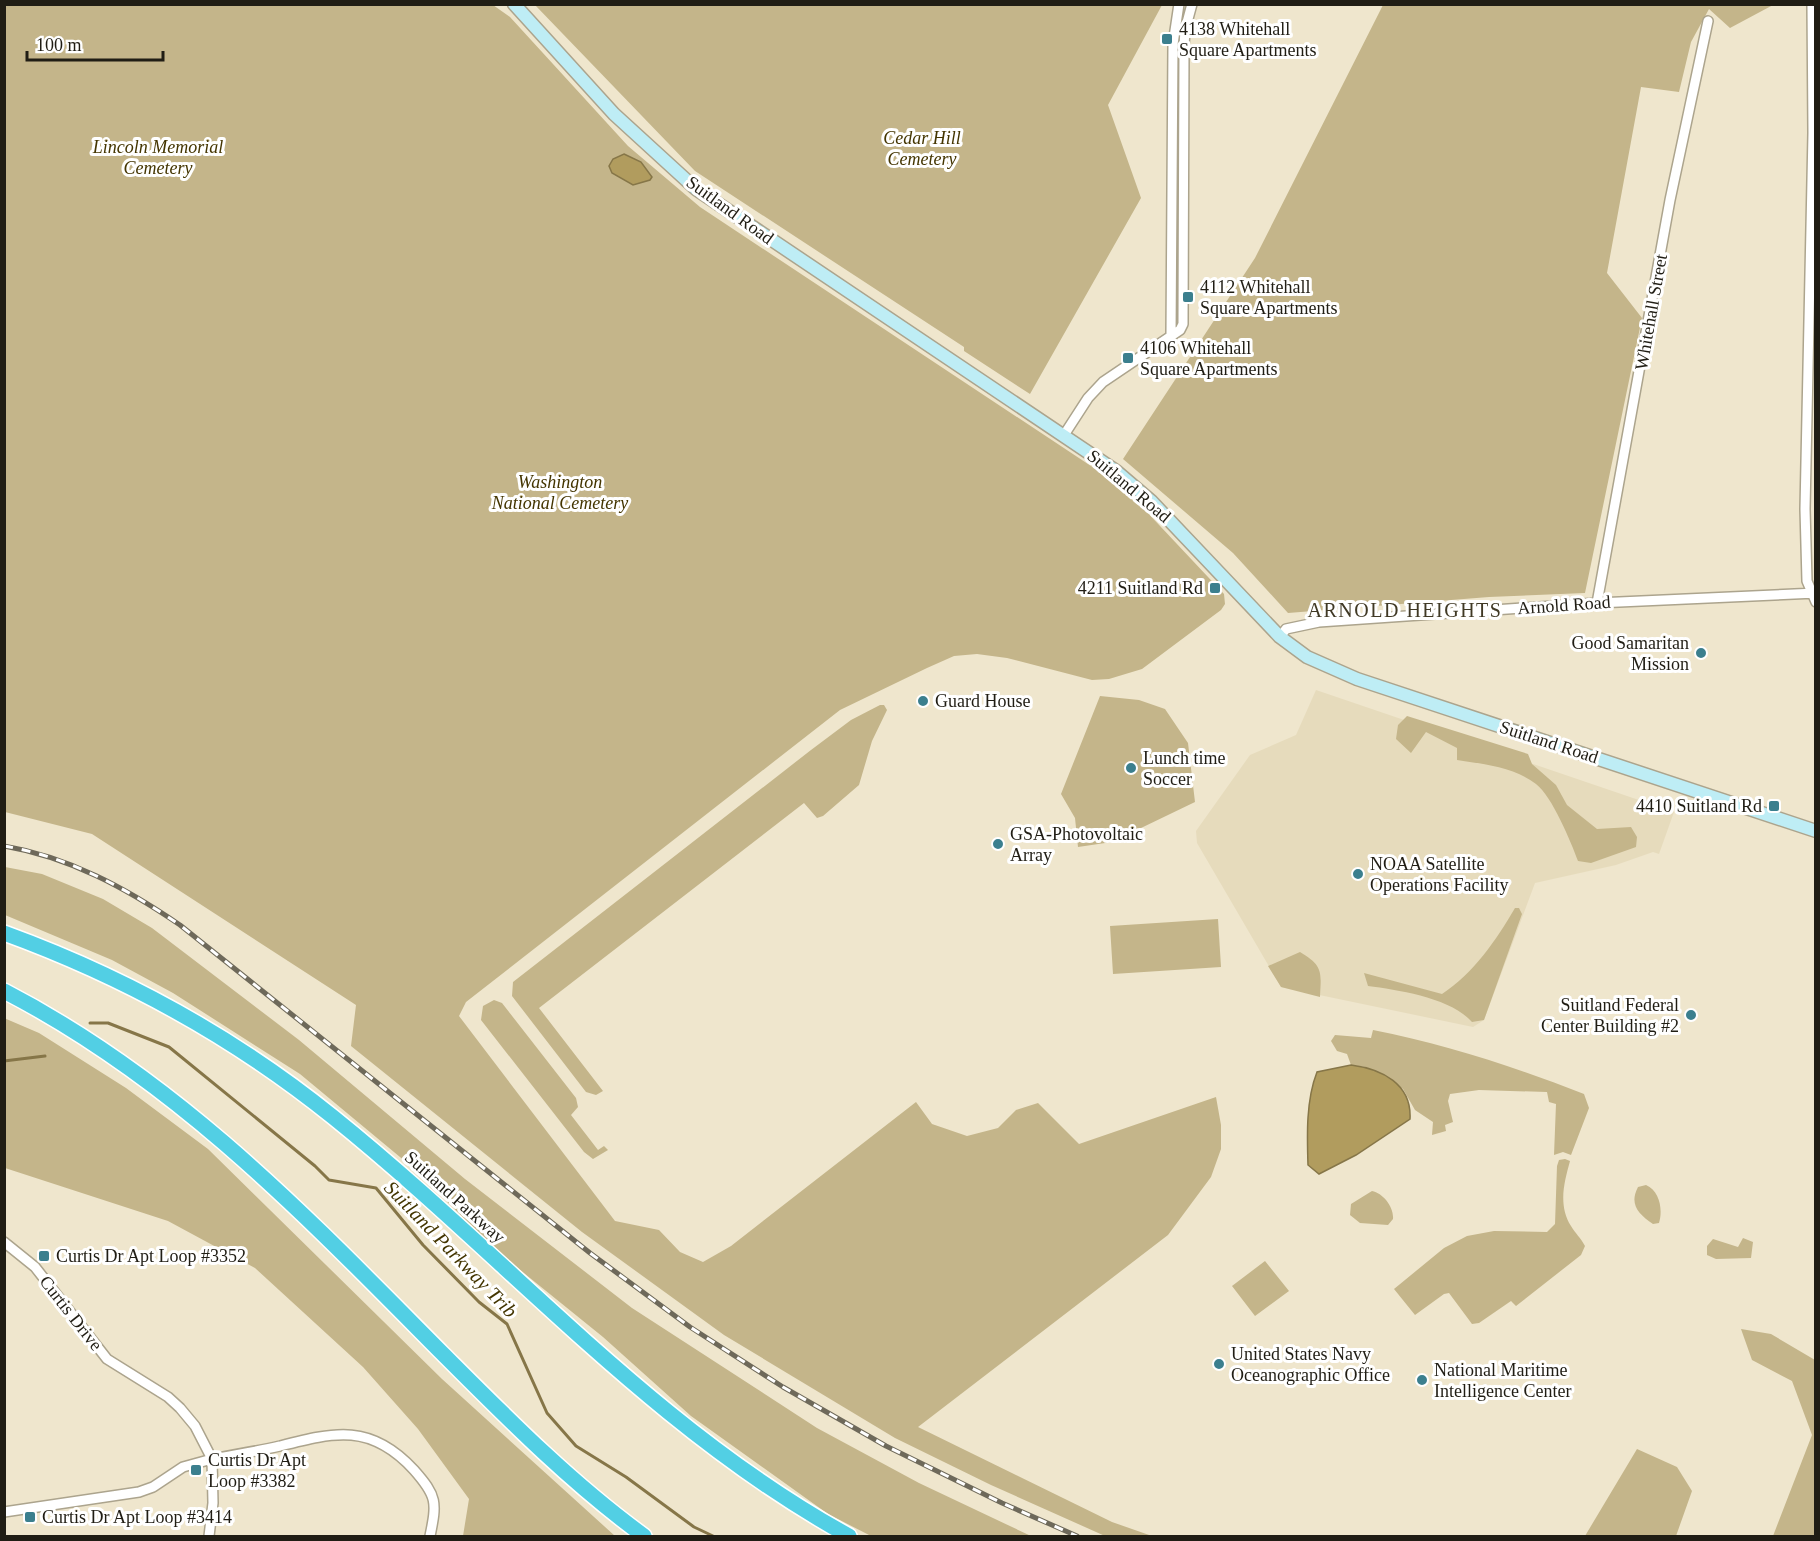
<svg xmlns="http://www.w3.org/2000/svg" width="1820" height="1541" font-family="Georgia,serif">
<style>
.built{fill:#e6dbbc}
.green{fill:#c4b58a}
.water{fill:#b19c5e;stroke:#867648;stroke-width:1.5}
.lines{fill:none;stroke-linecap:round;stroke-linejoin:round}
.stream{stroke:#867648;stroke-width:3}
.minor-casing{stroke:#aca48d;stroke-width:12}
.secondary-casing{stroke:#aca48d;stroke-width:15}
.trunk-casing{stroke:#fff;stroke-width:18}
.minor{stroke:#fff;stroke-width:9}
.secondary{stroke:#beedf5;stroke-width:12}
.trunk{stroke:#52cfe4;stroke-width:15}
.rail-casing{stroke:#6e695a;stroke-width:5}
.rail{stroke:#fff;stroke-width:3;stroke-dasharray:9;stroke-linecap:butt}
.poi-dot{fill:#3b7f8e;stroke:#fff;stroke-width:2}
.labels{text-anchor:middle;stroke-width:6;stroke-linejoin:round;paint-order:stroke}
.poi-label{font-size:18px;fill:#201d14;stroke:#fff;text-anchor:start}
.park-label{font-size:18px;font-style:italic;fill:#443500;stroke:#fff}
.street-label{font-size:18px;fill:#201d14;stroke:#fff}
.neighbourhood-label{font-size:20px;letter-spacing:1.5px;fill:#403925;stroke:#fff}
.water-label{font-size:20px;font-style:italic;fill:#433500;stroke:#fff}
</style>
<rect width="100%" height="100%" fill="#efe6cd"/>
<path class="built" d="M1316 690 1674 812 1659 854 1653 852 1616 865 1535 883 1484 1020 1473 1027 1281 987 1197 843 1196 831 1250 755 1296 735Z"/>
<path class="green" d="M4 5H493L510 17 628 146 700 207 1094 468 1145 510 1224 594 1225 604 1221 610 1142 669 1109 679 1092 680 1007 658 977 654 954 656 927 668 840 710 466 1002 459 1016 615 1221 659 1230 680 1252 703 1262 731 1246 916 1102 932 1124 967 1136 998 1128 1016 1110 1038 1103 1079 1144 1216 1097 1221 1125V1149L1211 1177 1168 1235 918 1427 1112 1522 1152 1536H1105L991 1485 895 1438 724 1335 582 1232 351 1046 356 1005 92 834 5 812Z
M535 5H1162L1108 105 1141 198 1030 394 964 351V347L695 171Z
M1383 5H1773L1730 28 1709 9 1691 42 1679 92 1641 87 1607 273 1642 318 1585 593 1489 597 1288 613 1233 553 1123 459 1255 258Z
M1100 696 1139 700 1165 709 1188 743 1195 802 1112 842 1078 847 1075 818 1061 794Z
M880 705H884L887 710 872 741 859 785 823 816 817 818 804 803 539 1008 603 1091 596 1095 586 1092 512 996 513 982 811 750 851 720Z
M1407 716 1528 754 1532 764 1556 785 1567 805 1597 829 1631 827 1637 837 1636 847 1591 863 1578 861C1571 842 1552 796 1536 784 1514 767 1483 764 1457 760V748L1426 732 1411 753 1396 739 1398 725Z
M5 867 42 874 103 899 152 928 299 1040 465 1179 632 1308 817 1428 919 1483 1031 1536H871L828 1514 691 1416 603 1337 504 1257 406 1162 300 1074 173 993 112 960 5 915Z
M1515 908H1519L1522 914 1484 1020 1472 1022C1451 998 1399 990 1368 986L1364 973 1442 994C1473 974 1497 939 1515 908Z
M1218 919 1221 967 1113 974 1110 926Z
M1300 952C1324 966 1321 973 1320 997L1281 987 1268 966Z
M494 1000 502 1003 576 1098 578 1107 571 1115 598 1150 604 1146 608 1150 593 1159 584 1152 481 1020 483 1006Z
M4 1018 39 1033 126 1088 208 1149 442 1379 615 1536H463L469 1499 418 1429 363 1367 255 1268 168 1221 5 1168Z
M1373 1030C1445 1044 1515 1067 1584 1094L1589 1108 1571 1155 1563 1152 1554 1155 1556 1104 1549 1102 1547 1092 1479 1090 1450 1094 1448 1101 1453 1122 1445 1125 1446 1131 1432 1135 1433 1122 1415 1110 1403 1089 1366 1067 1351 1065 1347 1054 1337 1051 1331 1041 1335 1035 1371 1038Z
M1565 1159 1570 1161C1564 1183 1558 1205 1571 1226 1575 1233 1581 1238 1585 1246L1581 1255 1516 1306 1511 1301 1479 1323 1472 1324 1449 1293 1444 1294 1415 1315 1394 1289 1444 1248 1467 1236 1494 1231 1547 1232 1555 1224 1557 1166 1559 1160Z
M1646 1185C1660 1191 1663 1210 1659 1223L1653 1224C1638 1214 1629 1204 1638 1187Z
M1372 1191C1383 1193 1394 1207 1393 1219L1388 1225 1360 1223 1350 1215 1351 1204Z
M1743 1238 1753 1242 1751 1258 1716 1259 1707 1255V1246L1713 1239 1738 1247Z
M1265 1261 1289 1291 1255 1316 1232 1286Z
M1741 1329 1771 1334 1815 1360V1536H1773L1812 1435 1792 1381 1752 1360Z
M1637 1449 1677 1467 1692 1491 1676 1536H1585Z"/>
<path class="water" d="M624 154 641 162 652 177 650 180 633 185 612 173 609 166 613 159Z
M1351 1065C1382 1069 1412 1084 1410 1119L1356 1155 1319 1174 1308 1165C1307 1135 1306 1100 1317 1072Z"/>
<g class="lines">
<path class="stream" d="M90 1023H108L169 1047 315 1166 329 1180 376 1188 423 1245 479 1302 507 1324 547 1413 576 1446 626 1477 694 1527 713 1536
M4 1061 45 1056"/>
<defs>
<path id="minor" d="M1812 4 1813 133 1805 509 1807 581 1816 602
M1171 336 1173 44 1179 4
M1064 435 1088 398 1103 382 1180 330 1183 324 1184 46 1185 30 1192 4
M1597 603 1670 200 1708 21
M1280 637 1286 629 1319 622 1597 603 1816 593
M4 1242 35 1267 107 1359 168 1397 180 1408 195 1426 212 1459 183 1467 153 1487 139 1492 4 1512
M209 1536 213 1503 212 1459C235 1455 258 1451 280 1446 335 1432 371 1423 414 1470 437 1496 437 1502 430 1536"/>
<path id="secondary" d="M514 4 614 114 696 189 1116 471 1151 501 1280 637 1307 657 1357 679 1816 831"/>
<path id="trunk" d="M4 933C122 976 235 1038 333 1117 506 1256 652 1428 849 1536
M4 991C178 1081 307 1217 443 1354 507 1418 571 1483 644 1536"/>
</defs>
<use href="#minor" class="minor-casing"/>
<use href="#secondary" class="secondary-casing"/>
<use href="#trunk" class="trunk-casing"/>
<use href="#minor" class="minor"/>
<use href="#secondary" class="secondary"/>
<use href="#trunk" class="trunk"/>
<defs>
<path id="rail" d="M4 846C69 857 126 888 180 925L590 1253 690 1327 783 1387 886 1446 1002 1503 1077 1536"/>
</defs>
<use href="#rail" class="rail-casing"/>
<use href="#rail" class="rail"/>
</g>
<g class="poi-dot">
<rect x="1161" y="33" width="12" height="12" rx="3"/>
<rect x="1182" y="291" width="12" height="12" rx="3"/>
<rect x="1122" y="352" width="12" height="12" rx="3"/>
<rect x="1209" y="582" width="12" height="12" rx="3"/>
<circle cx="1701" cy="653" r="6"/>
<circle cx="923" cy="701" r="6"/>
<circle cx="1131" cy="768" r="6"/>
<rect x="1768" y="800" width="12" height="12" rx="3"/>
<circle cx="998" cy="844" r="6"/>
<circle cx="1358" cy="874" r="6"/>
<circle cx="1691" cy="1015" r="6"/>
<rect x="38" y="1250" width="12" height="12" rx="3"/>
<circle cx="1219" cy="1364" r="6"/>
<circle cx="1422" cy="1380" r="6"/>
<rect x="190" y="1464" width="12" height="12" rx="3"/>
<rect x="24" y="1511" width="12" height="12" rx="3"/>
</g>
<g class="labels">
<g class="poi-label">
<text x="1179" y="35">4138 Whitehall<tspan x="1179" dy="21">Square Apartments</tspan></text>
<text x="1200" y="293">4112 Whitehall<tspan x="1200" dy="21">Square Apartments</tspan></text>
<text x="1140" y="354">4106 Whitehall<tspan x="1140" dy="21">Square Apartments</tspan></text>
<text x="1203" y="594" text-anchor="end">4211 Suitland Rd</text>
<text x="1689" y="649" text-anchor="end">Good Samaritan<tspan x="1689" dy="21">Mission</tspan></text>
<text x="935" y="707">Guard House</text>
<text x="1143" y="764">Lunch time<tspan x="1143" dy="21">Soccer</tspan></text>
<text x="1762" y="812" text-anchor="end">4410 Suitland Rd</text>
<text x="1010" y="840">GSA-Photovoltaic<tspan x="1010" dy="21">Array</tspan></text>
<text x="1370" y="870">NOAA Satellite<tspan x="1370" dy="21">Operations Facility</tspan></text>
<text x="1679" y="1011" text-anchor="end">Suitland Federal<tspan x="1679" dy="21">Center Building #2</tspan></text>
<text x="56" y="1262">Curtis Dr Apt Loop #3352</text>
<text x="1231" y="1360">United States Navy<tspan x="1231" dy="21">Oceanographic Office</tspan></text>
<text x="1434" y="1376">National Maritime<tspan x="1434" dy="21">Intelligence Center</tspan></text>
<text x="208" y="1466">Curtis Dr Apt<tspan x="208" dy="21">Loop #3382</tspan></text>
<text x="42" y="1523">Curtis Dr Apt Loop #3414</text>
</g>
<g class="park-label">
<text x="922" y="144">Cedar Hill<tspan x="922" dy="21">Cemetery</tspan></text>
<text x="158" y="153">Lincoln Memorial<tspan x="158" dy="21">Cemetery</tspan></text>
<text x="560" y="488">Washington<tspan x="560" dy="21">National Cemetery</tspan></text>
</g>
<g class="street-label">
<text transform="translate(730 210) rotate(36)" y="6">Suitland Road</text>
<text transform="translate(1651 312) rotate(-80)" y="6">Whitehall Street</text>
<text transform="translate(1129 486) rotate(40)" y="6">Suitland Road</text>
<text transform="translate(1564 605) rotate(-4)" y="6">Arnold Road</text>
<text transform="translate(1549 742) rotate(18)" y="6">Suitland Road</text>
<text transform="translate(455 1197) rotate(42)" y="6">Suitland Parkway</text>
<text transform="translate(71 1313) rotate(52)" y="6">Curtis Drive</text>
</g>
<g class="neighbourhood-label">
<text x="1405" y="617">ARNOLD HEIGHTS</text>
</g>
<g class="water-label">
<text transform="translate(451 1249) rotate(46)" y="7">Suitland Parkway Trib</text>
</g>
</g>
<rect width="1820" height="1541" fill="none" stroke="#201d14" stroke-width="12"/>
<path d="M27 51v9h136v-9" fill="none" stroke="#201d14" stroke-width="3"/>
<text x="36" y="51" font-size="18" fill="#201d14" stroke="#ffffff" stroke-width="4.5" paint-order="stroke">100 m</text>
</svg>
